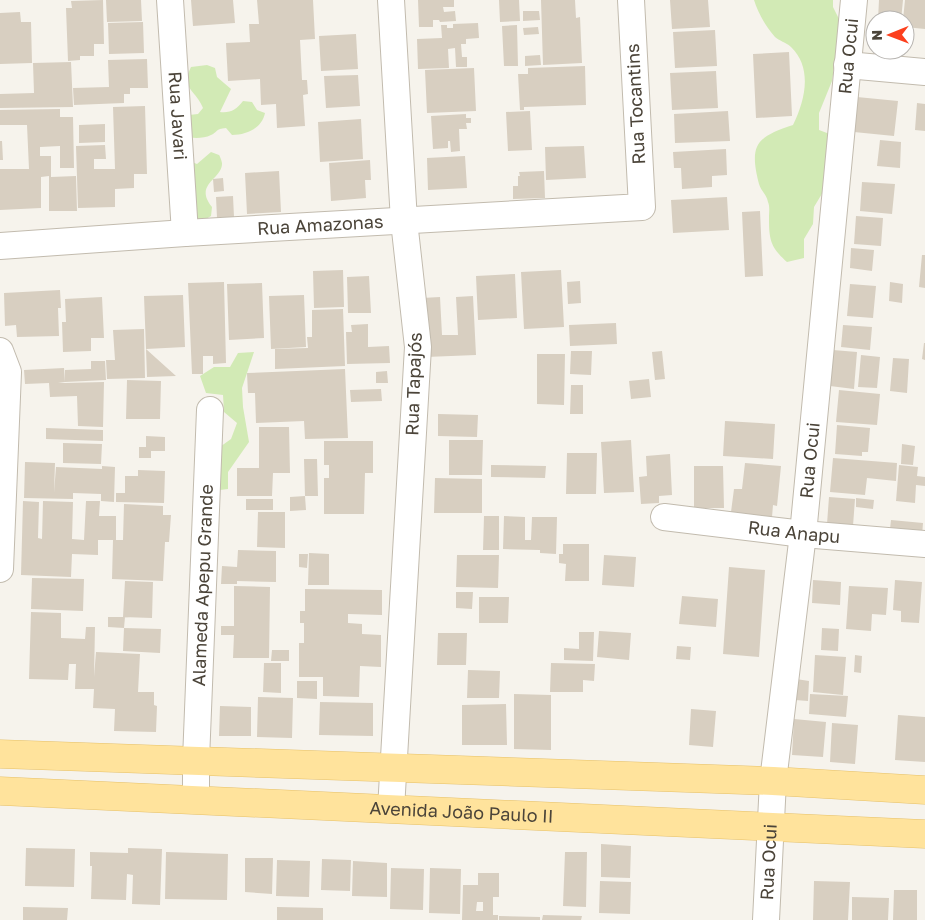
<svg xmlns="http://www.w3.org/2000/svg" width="925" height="920" font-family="'Golos Text',sans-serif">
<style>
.green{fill:#d2eab5}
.building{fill:#d8cfc1;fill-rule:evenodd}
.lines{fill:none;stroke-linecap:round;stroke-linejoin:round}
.minor-casing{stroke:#c2bbae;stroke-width:28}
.major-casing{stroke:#e6c16a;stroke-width:29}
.minor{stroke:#fff;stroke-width:26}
.major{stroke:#ffe39c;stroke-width:28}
.labels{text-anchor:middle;stroke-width:5;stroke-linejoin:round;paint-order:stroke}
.street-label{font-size:18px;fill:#4b4439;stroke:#fff}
</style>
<rect width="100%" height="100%" fill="#f6f3ec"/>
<path class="green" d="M754 0H833V7L841 23 832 81 819 113V130L835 136 823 192 814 207 813 224 804 239V258L787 262C770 247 769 239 769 217 769 213 770 206 768 202 767 195 761 191 759 184 749 145 756 137 793 125 805 101 813 68 791 47 786 42 779 41 775 37 766 27 758 13 754 0Z
M207 65 215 68 217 77 231 89 220 112C231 113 236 110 243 101L252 102 257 110 265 113C262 128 247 135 232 135L226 128C215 129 218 132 211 135 203 139 193 138 184 137L189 115 198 114 203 108C196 90 180 89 191 67Z
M211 152 219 155C220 156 222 162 222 163 223 179 193 184 212 207L211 216 196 225 189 161 197 164Z
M254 352 242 388 243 407 249 442 228 472V489L212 491 217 449 231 439 237 423 224 412 223 395 206 393 200 376 214 367H230L238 353Z"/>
<path class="building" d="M103 0 104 44H94V56H80V60L68 61 66 8H72L71 1Z
M106 0H141L142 21 107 22Z
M191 0H233L235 23 193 26Z
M257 0H313L315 39 300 40 302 80H307L308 94 303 95 305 126 277 128 276 104 261 105 260 79 228 81 226 43 250 42 249 24H259Z
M418 0H454V7H443L444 12 455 11 456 21 440 22 439 20H433V27H419Z
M499 0H519L520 21 500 22Z
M541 0H575L576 18 580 17 582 63 543 65Z
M670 0H708L710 27 672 29Z
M879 0H903L901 20H878Z
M905 0H925V29L905 27V20H903Z
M523 11H539L540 20 523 21Z
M20 12 21 22H31L32 63 0 64V13Z
M143 22 144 53 109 54 108 23Z
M478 23 479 38 466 39V44H461L462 57H467V67H456L455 48 448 49 449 68 418 69 417 39 442 38 441 25H447V28H453V24Z
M517 25 518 66H504L502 26Z
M538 27 539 34 524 35 523 28Z
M715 30 717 66 675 68 673 32Z
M356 34 358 69 321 71 319 36Z
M874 44H875V50H895L894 56 873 55Z
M789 52 792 116 756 118 753 54Z
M540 55 541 65 525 66V56Z
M147 59 148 88H130V94H124V103L74 105 73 88 109 87 108 60Z
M71 62 73 107 0 108V94L34 93 33 63Z
M585 66 586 105 524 107V110H520L518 74H528V68Z
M474 68 476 111 427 113 425 70Z
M716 71 718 108 672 110 670 73Z
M358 75 360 106 326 108 324 76Z
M857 97 898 101 894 136 854 132Z
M917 103 925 104V131L915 130Z
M145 106 147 174H134V188L115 189V207L78 208 76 146 105 145 106 159H94V169H115L113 107Z
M60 109V117H73L74 168H60V146L40 147V156H51V177L76 176 77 211H49V176L41 177V208L0 210V169H29L27 125H0V110Z
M530 111 532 150 508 151 506 112Z
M728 111 730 141 675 143 674 114Z
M466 114V118H471V123H466L467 129H459L460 151 451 152 450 141H448V148L433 149 431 116Z
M361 119 363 159 320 162 318 122Z
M105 124V142L79 143V125Z
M880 140 901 142 900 168 877 166Z
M0 141H2L3 160H0Z
M584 146 586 178 546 180 545 147Z
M726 149 727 175 712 176V187L682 189 681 168H674L673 152Z
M465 156 467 188 428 190 427 158Z
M370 160 371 180H365L366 198 331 201 329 163Z
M279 171 281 212 247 214 245 173Z
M544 171 545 198 513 199V186H518V176H520L519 172Z
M223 178 224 191 214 192 213 179Z
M862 182 895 184 892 214 860 211Z
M233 196 234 217 217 218 216 197Z
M727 197 729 230 673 233 671 200Z
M760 211 763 276 745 277 742 212Z
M856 216 883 218 881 246 854 244Z
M851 248 874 250 872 271 850 268Z
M922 255H925V288L919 287Z
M343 270 344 307 314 308 313 271Z
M561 270 564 327 524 329 521 272Z
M515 274 517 318 478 320 476 276Z
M369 276 371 313H348L347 277Z
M580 281 581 303 568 304 567 282Z
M224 282 226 363 213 364V356H203V374H192L188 283Z
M890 282 903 284 902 303 889 301Z
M262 283 264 338 229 340 227 284Z
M850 284 876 286 873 318 847 316Z
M60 290 61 308H58L59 336 17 337 16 325 5 326 4 293Z
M183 295 185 347 146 349 144 296Z
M304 295 306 347 271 349 269 296Z
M473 296 476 355 426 357 422 298 440 297 442 335H458L456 297Z
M102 297 104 338H91V351L63 352 62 322H66L65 299Z
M343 309 345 366 275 369V349L308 348 307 337H312V310Z
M616 323 617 344 570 346 569 325Z
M368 324V347L389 346 390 363 347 364 346 332H352L351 325Z
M843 325 872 327 870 350 841 347Z
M144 329 145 378 107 379 106 360H115L113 330Z
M924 343H925V360L922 359Z
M146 349 176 376 147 377Z
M833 350 857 352 854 389 830 386Z
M571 351H592L591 375 570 374Z
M662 351 665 379 655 380 652 352Z
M537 354H565L564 405 537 404Z
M861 355 880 357 877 388 858 387Z
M893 358 909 359 907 393 890 391Z
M91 361H105L106 380 65 382V370L91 369Z
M64 368 65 382 58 383H65V385V383L104 382 103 427 78 426 77 396 50 397 49 383 25 384 24 370Z
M345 369 348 438 305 439 304 421 256 423 255 393H248L247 373Z
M387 371 388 383H376V372Z
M649 379 651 397 631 399 629 381Z
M127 380 161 381 160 419H126Z
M571 385H583V414H570Z
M381 389 382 401 351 402 350 390Z
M839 390 880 394 877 425 836 422Z
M438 414 478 415 477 437 438 436Z
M725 421 775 424 773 459 723 456Z
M837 425 870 428 868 452H862V456L835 454Z
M259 427H289L290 473H273L272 496H237V468H259Z
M46 428 103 430V441L46 439Z
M146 436 165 437V451H151V458H139V447H146Z
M449 440H483L482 475H449Z
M631 440 634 492 604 493 601 442Z
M324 441H373V473H365L364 514H324V478H329V465H324Z
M63 443 102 444 101 464 63 463Z
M902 444 915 446 913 465 901 464Z
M567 453H597L596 494H566Z
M670 454 672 495 659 496V503L641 504 639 477 647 476 646 456Z
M833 458 897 463 896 481 867 478 865 495 830 492Z
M304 459H317L318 496H305Z
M25 462 55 463 54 493 56 467 102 469V466L115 467 114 502 101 501V494L73 493V499L24 498Z
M745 463 781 466 777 506 773 505 772 517 731 512 734 489H742Z
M491 465 546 466 545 478 491 477Z
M899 465 918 467 917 476 925 477V486L916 485 915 503 896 501Z
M694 466H723L724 508H694Z
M138 470 165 471 164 503 116 502V493H125V476H138Z
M435 478 482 479V513H434Z
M305 496 306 510 290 511V497Z
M829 497 855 499 853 526 827 524Z
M856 498 874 500 873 509 856 507Z
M246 499H273V510H246Z
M23 501 39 502 38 538 42 539 43 501 73 502 72 539 84 540 86 501H100L99 516H116V540H123L124 504 163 506V515H171L169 542H165L163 581 112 579 113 540H98V555L72 554 71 577 21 575Z
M258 512H285V548L257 547Z
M484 516H499V550H483Z
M504 516 525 517V540H531L532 517H557L556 554 540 553V550L503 549Z
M891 520 923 523 922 536 889 538Z
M563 544H589V581H565L566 564 559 563V554H563Z
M238 550 276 551V582L237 581V584H221L222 566 237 567Z
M309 553 329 554V585H308Z
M299 554H308L307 568 299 567Z
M457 555H499L498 588 456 587Z
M604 555 636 557 634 587 602 585Z
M729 567 765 570 759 657 723 654Z
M32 578 84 579 83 611 31 609Z
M813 580 841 582 840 605 812 603Z
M895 580 922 582 919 623 901 622V611L893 610Z
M125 581 153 582 152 618 123 617Z
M234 586 270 587 269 658H233L234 635H221V626H234Z
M849 586 888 588 886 615 872 614 871 631 846 629Z
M305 589 382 590V615L348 614V623L362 624V634L381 635V667L360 666 359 697 323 696V677H299V643H304V623H300V611H305Z
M456 592H473L472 609 456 608Z
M682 596 718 599 716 627 679 624Z
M479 597H509L508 623H479Z
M31 612 61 613V638L85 639 86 627H95L94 677 96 652 140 654 138 692H154V705L157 706 156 732 114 731 115 709 93 708 94 689H75L76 664H69L68 680 29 679Z
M108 617H125L124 628 108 627Z
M124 628 161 629 160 653 123 651Z
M822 628 839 629 838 651 821 650Z
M599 631 631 633 629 660 597 657Z
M579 632H594L593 661 564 660V648L579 649Z
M438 633H467L466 665H437Z
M677 646 691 647 690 660 676 659Z
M272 650H289V661H271Z
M815 655 846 657 843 695 813 692Z
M855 655 862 656 861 673 854 672Z
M264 663H281V693L263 692Z
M551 663 595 664 594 681 583 680V692H550Z
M468 670 500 671 499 698H467Z
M796 679 809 681 808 701 795 700Z
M297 681H317V699L297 698Z
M514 694 551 695V750L514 749Z
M810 694 848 696 846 717 809 714Z
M258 697 293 698 292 738 257 737Z
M320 702 373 703V736L319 735Z
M506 704 507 745H462V705Z
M220 706 251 707V736H219Z
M691 709 716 711 713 747 689 745Z
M898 715 925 717V762L895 760Z
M794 719 826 722 823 757 792 755Z
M832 723 858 725 855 764 830 762Z
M601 844 631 846 630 878 601 877Z
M26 848 75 849 74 887 25 886Z
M128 848 162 849 160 905 132 904 133 875 127 874 126 900 91 899 92 866H90V852L128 853Z
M166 852 228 854 227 900 165 899Z
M565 852H587L586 907 563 906Z
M245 858H273L272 894 245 892Z
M322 859 351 860 350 891 321 890Z
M277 860 310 861 309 897 276 896Z
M353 861 387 863V897L352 896Z
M391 868 424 869 423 910 390 909Z
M430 868 461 869 460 914 429 913Z
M478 873H499V897H493V915H498V920H462L463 885H478ZM477 902H483V911H476Z
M600 881 631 882 630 914 599 913Z
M814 881 850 882 848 920H813Z
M894 890H917V920H893Z
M852 897 889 898 888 920H852Z
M23 907 68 908 67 920H23Z
M277 907 323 908V920H277Z
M543 915 582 916 581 920H542Z
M499 916 540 917V920H499Z"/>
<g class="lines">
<defs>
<g id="minor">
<path id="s1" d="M170 0 185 233"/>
<path d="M391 0 404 221 418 347 391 809"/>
<path d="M847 65 925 72"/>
<path id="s2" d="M0 246 185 233 642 207 631 0"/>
<path d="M0 351 8 372 0 569"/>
<path id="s3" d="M664 517 803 534 925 544"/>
<path id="s4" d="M196 800V760L210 410"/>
<path id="s5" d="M766 920 773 781 803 534 854 0"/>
</g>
<g id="major">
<path d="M0 754 773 781 925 790"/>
<path id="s6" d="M0 791 925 834"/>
</g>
</defs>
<use href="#minor" class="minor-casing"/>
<use href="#major" class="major-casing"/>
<use href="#minor" class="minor"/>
<use href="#major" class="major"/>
</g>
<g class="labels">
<g class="street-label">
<text dy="6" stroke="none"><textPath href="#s5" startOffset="868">Rua Ocui</textPath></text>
<text transform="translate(636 104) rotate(-93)" y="6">Rua Tocantins</text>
<text dy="6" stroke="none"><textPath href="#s1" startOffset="116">Rua Javari</textPath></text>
<text dy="6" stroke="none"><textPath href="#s2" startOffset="321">Rua Amazonas</textPath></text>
<text transform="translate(414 384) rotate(-88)" y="6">Rua Tapajós</text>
<text dy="6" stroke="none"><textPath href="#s5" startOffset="462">Rua Ocui</textPath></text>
<text dy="6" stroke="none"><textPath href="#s3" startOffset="131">Rua Anapu</textPath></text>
<text dy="6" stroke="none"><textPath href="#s4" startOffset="215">Alameda Apepu Grande</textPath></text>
<text dy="6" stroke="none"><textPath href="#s6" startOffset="462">Avenida João Paulo II</textPath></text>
<text dy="6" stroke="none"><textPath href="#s5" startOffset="58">Rua Ocui</textPath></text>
</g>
</g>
<g transform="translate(890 35) rotate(269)"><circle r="24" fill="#ffffff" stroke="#b7b4b0"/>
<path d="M0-4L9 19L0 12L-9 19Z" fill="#fc3f1d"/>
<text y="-8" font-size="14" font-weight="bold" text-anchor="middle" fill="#4b4439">N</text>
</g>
</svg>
